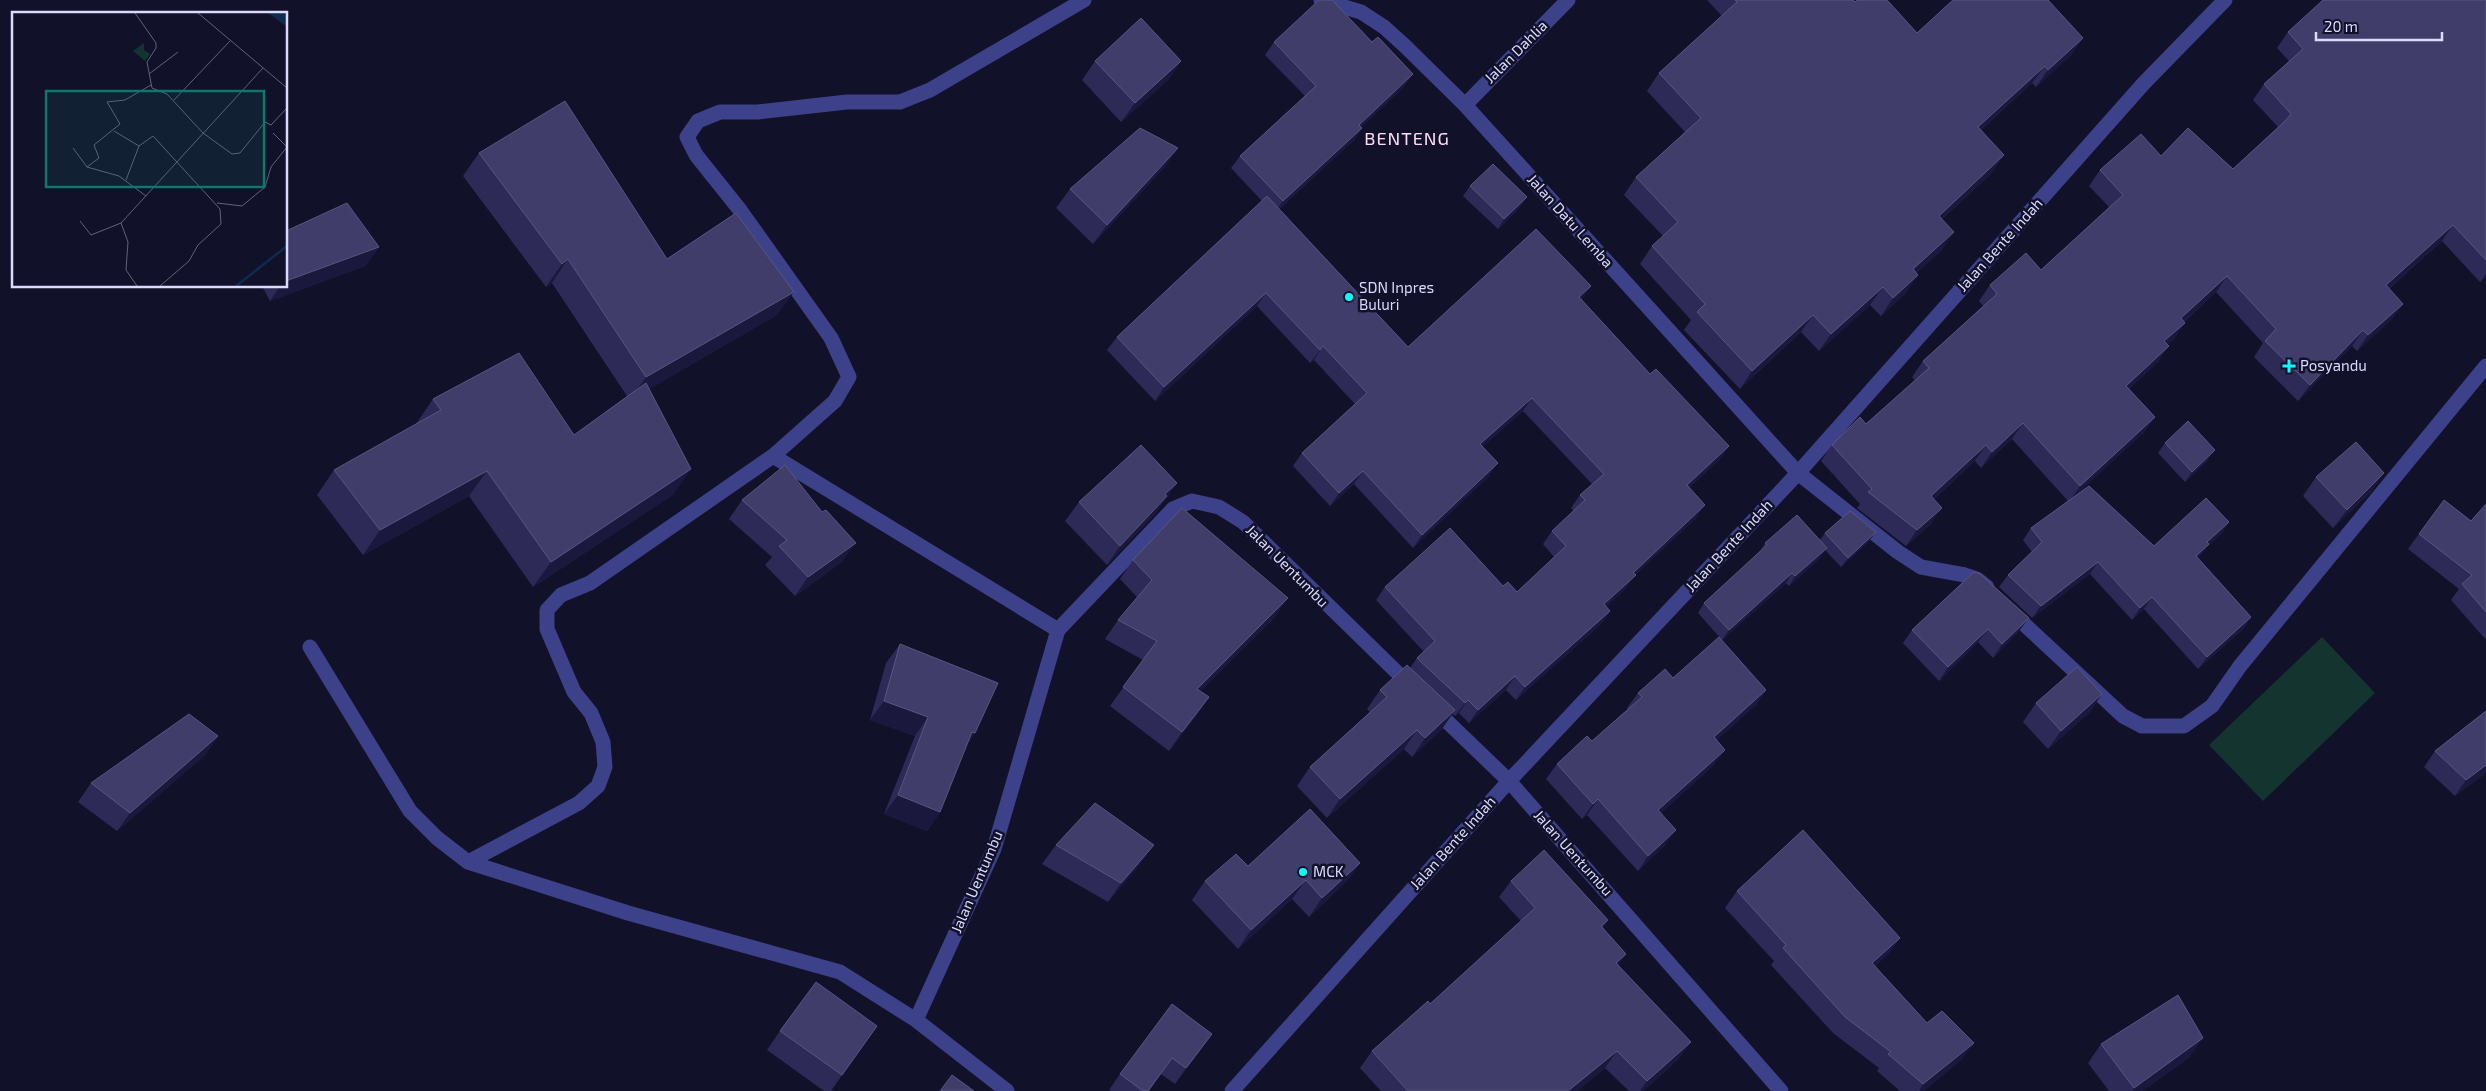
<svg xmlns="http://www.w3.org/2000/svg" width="2486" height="1091" font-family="'Exo 2',sans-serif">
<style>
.pitch{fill:#143430}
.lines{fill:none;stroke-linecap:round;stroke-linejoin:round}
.street{stroke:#3c4189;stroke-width:15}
.wall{fill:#2e2a58}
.shaded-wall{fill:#1b183e}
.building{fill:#403d6a;stroke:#585681}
.poi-dot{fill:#06fffe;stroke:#12112a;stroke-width:2}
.labels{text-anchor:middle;stroke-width:5;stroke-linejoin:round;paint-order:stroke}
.street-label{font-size:15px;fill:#dadaff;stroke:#12112a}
.poi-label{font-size:15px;fill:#dadaff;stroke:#12112a;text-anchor:start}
.quarter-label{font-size:18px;letter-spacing:1px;fill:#ffdcf6;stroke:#12112a}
.inset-river{fill:none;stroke:#0d2b4d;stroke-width:2.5}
.inset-road{fill:none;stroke:#62617f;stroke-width:1}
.view{fill:#0f766e;fill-opacity:0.15;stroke:#0f766e;stroke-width:2.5}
.inset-edge{fill:none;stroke:#dadaff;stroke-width:2.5}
</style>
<rect width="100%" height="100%" fill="#12112a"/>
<path class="pitch" d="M2322 637 2375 693 2263 801 2209 745Z"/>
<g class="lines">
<path class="street" d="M1321 0 1361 12 1384 27 1405 46 1465 105 1798 473 1898 552 1921 567 1965 575 1977 579 1987 587
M1465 105 1568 0
M773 456 1058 630
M2010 611 2123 716 2142 726H2184L2212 706 2240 666 2486 366
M310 647 410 811 437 838 468 862 628 913 840 972 916 1020 1007 1091
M1432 707 1509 781 1781 1091
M468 862 579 803 598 786 605 767 603 742 591 713 574 692 547 629V610L561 595 590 583 773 456 835 401 849 377 831 338 740 210 696 155 687 137 698 121 720 112H758L847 102H900L930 90 1084 0
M916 1020 994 849 1058 630 1173 509 1192 501 1219 507 1243 522 1412 687
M1232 1091 1509 781 1798 473 2144 83 2225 0"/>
</g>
<path class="wall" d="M1707 0H1853L1855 2 1917 33 2083 38 2071 55 2036 87 2032 83 1981 130 1992 173 1942 219V250L1916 273 1906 293 1881 316 1870 305 1819 351 1801 332 1740 389 1684 330 1691 320 1640 264 1652 246 1663 236 1624 195 1636 177 1685 132 1647 91 1659 73 1722 16Z
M2486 0V277L2480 282 2442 241 2389 289 2403 304 2391 320 2357 351 2352 346 2298 401 2254 357 2263 343 2216 292 2184 322 2174 339 2167 345 2158 362 2129 389 2155 417 2143 433 2077 494 2154 546 2229 522 2221 534 2208 546 2198 558 2251 617 2243 629 2198 669 2144 609 2132 620 2090 574 2032 618 1999 587 2008 575 2032 552 2023 540 2031 528 2068 501 2012 439 1981 468 1975 461 1934 499 1931 524 1906 546 1857 508 1860 504 1821 461 1832 445 1866 424 1915 380 1912 377 1923 361 1983 306 1979 301 1990 285 2041 270 2109 207 2089 186 2100 170 2161 156 2233 169 2278 127 2253 100 2264 84 2289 61 2277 48 2288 32Z
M1274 42 1404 87 1361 127 1362 128 1354 140 1279 209 1408 347 1581 300 1650 374 1729 446 1719 460 1689 488 1696 518 1635 575 1626 588 1606 607 1610 611 1601 624 1516 700 1506 690 1469 723 1459 713 1455 716 1452 714 1442 729 1412 757 1404 749 1327 818 1297 786 1310 767 1370 712 1367 709 1380 690 1410 668 1417 658 1424 652 1376 600 1385 587 1503 586 1517 592 1554 557 1543 544 1552 531 1574 511 1571 508 1580 495 1592 484 1523 411 1482 447 1489 476 1413 548 1354 484 1330 506 1293 466 1302 453 1355 404 1314 360 1310 363 1257 306 1155 401 1107 350 1117 337 1262 201 1231 168 1240 156 1305 96 1265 55Z
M1095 61H1181L1168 80 1121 122 1082 80Z
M479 153 667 259 777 315 649 389 674 494 533 587 469 496 363 555 317 495 334 470 416 424 433 399 574 435 627 396 552 283 546 287 463 176Z
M1165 167 1093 244 1056 208 1070 189Z
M1470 186 1520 207 1498 229 1463 196Z
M379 247 365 266 270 301 262 286H286Z
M2165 443 2208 460 2185 482 2158 453Z
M2316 477 2371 492 2333 528 2303 496Z
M1177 483 1154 515 1107 565 1065 521 1079 502Z
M742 500 842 562 795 596 765 565 772 557 729 519Z
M2486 504V640L2451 600 2459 589 2408 549 2419 534 2471 521Z
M1876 532 1869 541 1841 567 1825 550 1820 558 1789 586 1786 583 1722 640 1698 613 1704 603 1759 553 1765 543 1820 540 1825 533Z
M1133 560 1275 617 1200 691 1209 697 1196 716 1169 751 1110 706 1143 660 1105 639 1118 620 1137 597 1120 579Z
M1974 572 2019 631 1993 658 1978 642 1939 681 1903 643 1912 630Z
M900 644 975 733 967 745 940 812 927 831 884 814 915 736 870 720 886 663Z
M1673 678 1766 690 1756 705 1716 740 1714 765 1661 813 1665 845 1638 871 1587 815 1582 819 1546 779 1557 764 1592 741 1628 709 1627 708 1638 693Z
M2102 694 2089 713 2048 749 2023 722 2036 703Z
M2486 711V773L2455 796 2424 767 2435 751Z
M218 736 205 755 117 831 78 802 91 783Z
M1056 845 1140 864 1108 902 1042 864Z
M1360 863 1347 881 1309 917 1292 899 1238 949 1192 900 1205 881 1248 866Z
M1511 881 1608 920 1602 928 1626 954 1618 965 1679 1059 1643 1091H1629L1605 1068 1577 1091H1381L1360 1068 1372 1051 1430 1004 1521 921 1499 897Z
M1737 891 1900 938 1888 954 1875 966 1927 1023 1962 1059 1924 1091H1900L1877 1071 1879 1068 1833 1033 1771 965 1774 961 1725 908Z
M877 1026 831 1091H824L767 1050 780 1031Z
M1212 1034 1175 1084 1161 1074 1149 1091H1111L1109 1090 1120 1074Z
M2101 1044 2190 1057 2142 1091H2109L2088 1063Z"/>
<path class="shaded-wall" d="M2083 38 2071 55 2036 87 2048 70Z
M1181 61 1168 80 1121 122 1135 103Z
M2045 66 2032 83 1965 144 1978 127Z
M1413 74 1404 87 1351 137 1359 125Z
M1362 128 1354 140 1274 213 1283 201Z
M1178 148 1165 167 1093 244 1107 225Z
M2004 155 1992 173 1926 233 1939 216Z
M1527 197 1520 207 1498 229 1504 219Z
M2453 225 2442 241 2375 301 2386 285Z
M1954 232 1942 250 1900 287 1913 269Z
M379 247 365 266 270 301 280 286H286V281Z
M568 259 552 283 546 287 562 264Z
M2486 274V277L2480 282Z
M1918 275 1906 293 1881 316 1893 298Z
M2227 276 2216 292 2170 334 2181 318Z
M1591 286 1582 299 1569 310 1579 297Z
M1883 287 1870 305 1819 351 1831 334Z
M794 292 777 315 630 400 646 377Z
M1266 293 1257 306 1155 401 1164 387Z
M2403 304 2391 320 2357 351 2368 335Z
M1813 315 1801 332 1740 389 1752 371Z
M2185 323 2174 339 2153 357 2164 341Z
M2363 330 2352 346 2298 401 2310 385Z
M1323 346 1314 360 1310 363 1320 350Z
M2169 346 2158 362 2115 402 2126 386Z
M1532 398 1523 411 1471 457 1480 444Z
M2155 417 2143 433 2069 502 2080 486Z
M2023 423 2012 439 1981 468 1992 452Z
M1986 445 1975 461 1920 511 1931 496Z
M1729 446 1719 460 1677 499 1687 485Z
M2215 450 2208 460 2185 482 2192 472Z
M1498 463 1489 476 1413 548 1422 535Z
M691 469 674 494 533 587 551 562Z
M487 471 469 496 363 555 380 530Z
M1363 471 1354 484 1330 506 1339 493Z
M2384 473 2371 492 2333 528 2347 510Z
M1177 483 1154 515 1107 565 1120 546 1165 494Z
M1705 505 1696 518 1635 575 1626 588 1595 618 1604 604 1633 573Z
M1942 508 1931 524 1906 546 1917 530Z
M2229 522 2221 534 2208 546 2200 556 2188 568 2207 542Z
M1876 532 1869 541 1841 567 1848 558Z
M856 543 842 562 795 596 808 577Z
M1827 548 1820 558 1789 586 1795 576Z
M2098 562 2090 574 2032 618 2041 606Z
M1792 573 1786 583 1722 640 1729 630Z
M2152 597 2144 609 2132 620 2140 608Z
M1288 598 1275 617 1184 708 1197 689Z
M1610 611 1601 624 1516 700 1525 687Z
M2251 617 2243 629 2198 669 2207 657Z
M2029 618 2019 631 1993 658 2002 644Z
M1988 629 1978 642 1939 681 1948 667Z
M1515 676 1506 690 1469 723 1478 710Z
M1766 690 1756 705 1703 753 1714 737Z
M2102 694 2089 713 2048 749 2061 731Z
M1209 697 1196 716 1169 751 1182 732Z
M1468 700 1459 713 1455 716 1465 703Z
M884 701 928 717 915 736 870 720Z
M1455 710 1442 729 1412 757 1425 738Z
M1417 730 1404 749 1327 818 1340 799Z
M972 732 975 733 962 752Z
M218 736 205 755 117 831 130 813Z
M1725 750 1714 765 1648 825 1658 810Z
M2486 765V773L2455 796 2466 780Z
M898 795 940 812 927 831 884 814Z
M1598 799 1587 815 1582 819 1593 804Z
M1676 830 1665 845 1638 871 1648 856Z
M1154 845 1140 864 1108 902 1121 883Z
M1360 863 1347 881 1309 917 1322 898Z
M1306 880 1292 899 1238 949 1251 930Z
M1900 938 1888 954 1860 979 1872 963Z
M1626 954 1614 970 1616 963Z
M877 1026 864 1045 831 1091 842 1075Z
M1212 1034 1201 1050 1175 1084 1186 1068Z
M2203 1038 2190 1057 2142 1091H2132L2134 1088Z
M1691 1042 1679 1059 1643 1091H1640L1647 1081Z
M1974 1043 1962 1059 1924 1091H1919L1923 1084Z
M1617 1051 1605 1068 1577 1091H1568Z"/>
<path class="building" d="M1319 0H1332L1372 42 1378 37 1413 74 1359 125 1362 128 1283 201 1240 156 1316 86 1274 42Z
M1735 0H1853L1855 2 1857 0H1887L1917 33 1953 0H2048L2083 38 2048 70 2045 66 1978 127 2004 155 1939 216 1954 232 1913 269 1918 275 1893 298 1883 287 1831 334 1813 315 1752 371 1697 312 1705 304 1652 246 1678 222 1636 177 1701 118 1659 73 1737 2Z
M2323 0H2486V260L2453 225 2386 285 2403 304 2368 335 2363 330 2310 385 2265 341 2276 329 2227 276 2181 318 2185 323 2164 341 2169 346 2126 386 2155 417 2080 486 2023 423 1992 452 1986 445 1931 496 1942 508 1917 530 1868 492 1872 489 1832 445 1860 417 1866 424 1929 368 1923 361 1997 294 1990 285 2026 253 2041 270 2123 195 2100 170 2141 134 2161 156 2188 128 2233 169 2284 122 2291 114 2264 84 2303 49 2288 32Z
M1141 18 1181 61 1135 103 1095 61Z
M565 101 667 259 736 213 794 292 646 377 568 259 562 264 479 153Z
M1140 128 1178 148 1107 225 1070 189Z
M1493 164 1527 197 1504 219 1470 186Z
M1267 196 1408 347 1536 229 1591 286 1579 297 1650 374 1656 369 1729 446 1687 485 1705 505 1633 573 1636 575 1604 604 1610 611 1525 687 1515 676 1478 710 1468 700 1465 703 1417 658 1435 641 1385 587 1450 528 1503 586 1508 582 1517 592 1566 546 1552 531 1585 500 1580 495 1604 474 1532 398 1480 444 1498 463 1422 535 1363 471 1339 493 1302 453 1367 393 1323 346 1320 350 1266 293 1164 387 1117 337Z
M347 203 379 247 286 281V231Z
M519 353 574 435 646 383 691 469 551 562 487 471 380 530 334 470 441 410 433 399Z
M2188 421 2215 450 2192 472 2165 443Z
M2356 442 2384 473 2347 510 2316 477Z
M1141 445 1177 483 1165 494 1167 496 1120 546 1079 502Z
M785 465 822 512 826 510 856 543 808 577 779 546 787 540 742 500Z
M2089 486 2154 546 2206 498 2229 522 2207 542 2209 544 2196 556 2251 617 2207 657 2152 597 2140 608 2098 562 2041 606 2008 575 2042 542 2031 528Z
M2444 500 2471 521 2486 504V612L2462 584 2472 575 2419 534Z
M1182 508 1288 598 1197 689 1209 697 1182 732 1123 687 1157 641 1118 620 1152 580 1133 560Z
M1850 511 1876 532 1848 558 1825 533Z
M1797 515 1827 548 1795 576 1792 573 1729 630 1704 603 1767 545 1765 543Z
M1974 572 1980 574 2029 618 2002 644 1988 629 1948 667 1912 630Z
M1719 637 1766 690 1714 737 1725 750 1658 810 1676 830 1648 856 1598 799 1593 804 1557 764 1587 736 1592 741 1642 697 1638 693 1665 669 1673 678Z
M900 644 998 683 975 733 972 732 940 812 898 795 928 717 884 701Z
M1407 665 1455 710 1425 738 1417 730 1340 799 1310 767 1387 697 1380 690Z
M2077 667 2102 694 2061 731 2036 703Z
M2486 711V765L2466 780 2435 751Z
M189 714 218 736 130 813 91 783Z
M1095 803 1154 845 1121 883 1056 845Z
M1310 809 1360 863 1322 898 1306 880 1251 930 1205 881 1236 854 1248 866Z
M1803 830 1900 938 1872 963 1927 1023 1942 1011 1974 1043 1923 1084 1888 1054 1891 1052 1845 1017 1783 948 1786 945 1737 891Z
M1544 850 1608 920 1601 926 1626 954 1616 963 1691 1042 1647 1081 1617 1051 1568 1091H1408L1372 1051 1428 1001 1430 1004 1535 908 1511 881Z
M816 982 877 1026 842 1075 780 1031Z
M2178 995 2203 1038 2134 1088 2101 1044Z
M1172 1004 1212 1034 1186 1068 1172 1058 1148 1091H1143L1120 1074Z
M952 1075 974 1091H940Z"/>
<g class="poi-dot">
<circle cx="1349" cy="297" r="5"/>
<path d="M2286.5 358.5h5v5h5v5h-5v5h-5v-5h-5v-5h5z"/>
<circle cx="1303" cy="872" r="5"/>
</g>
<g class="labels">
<g class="street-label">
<text transform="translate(1516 52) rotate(-45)" y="5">Jalan Dahlia</text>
<text transform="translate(1570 221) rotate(48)" y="5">Jalan Datu Lemba</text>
<text transform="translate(2000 245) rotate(-48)" y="5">Jalan Bente Indah</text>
<text transform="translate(1729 546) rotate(-47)" y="5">Jalan Bente Indah</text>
<text transform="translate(1287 566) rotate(45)" y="5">Jalan Uentumbu</text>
<text transform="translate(1453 843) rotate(-48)" y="5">Jalan Bente Indah</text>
<text transform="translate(1573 853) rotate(48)" y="5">Jalan Uentumbu</text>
<text transform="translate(977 882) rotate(-67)" y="5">Jalan Uentumbu</text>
</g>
<g class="poi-label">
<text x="1359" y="293">SDN Inpres<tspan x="1359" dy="17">Buluri</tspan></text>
<text x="2300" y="371">Posyandu</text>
<text x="1313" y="877">MCK</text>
</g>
<g class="quarter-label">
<text x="1407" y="145">BENTENG</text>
</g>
</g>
<g transform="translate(12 12)">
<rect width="275" height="275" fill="#12112a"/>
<path d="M132 31V38L138 42 133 49 121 39Z" fill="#143430"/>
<path d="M256 1H275V15Z" fill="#0d2b4d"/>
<path class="inset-river" d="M224 274 275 234"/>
<path class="inset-road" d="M123 1 144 31V36L135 50 140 76 155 82 191 121 220 142 228 141 253 110 259 113 275 96M186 1 275 76M137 62 166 40M162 88 218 29M102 119 127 134M61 136 75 155 107 164 134 184M75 155 87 146 82 133 108 112 95 90 113 88 139 73M114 168 127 134 141 124 208 197 209 212 186 233 177 249 148 274M205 191 230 194 253 175 259 155 275 135 261 121M68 209 79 223 109 211 251 56M109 211 116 230 114 258 125 274"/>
<path class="view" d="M34 79H252V175H34Z"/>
<rect width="275" height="275" class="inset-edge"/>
</g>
<path d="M2316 32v8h126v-8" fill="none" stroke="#dadaff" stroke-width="2.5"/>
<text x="2324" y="32" font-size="15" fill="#dadaff" stroke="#12112a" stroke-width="4" paint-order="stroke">20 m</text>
</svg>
